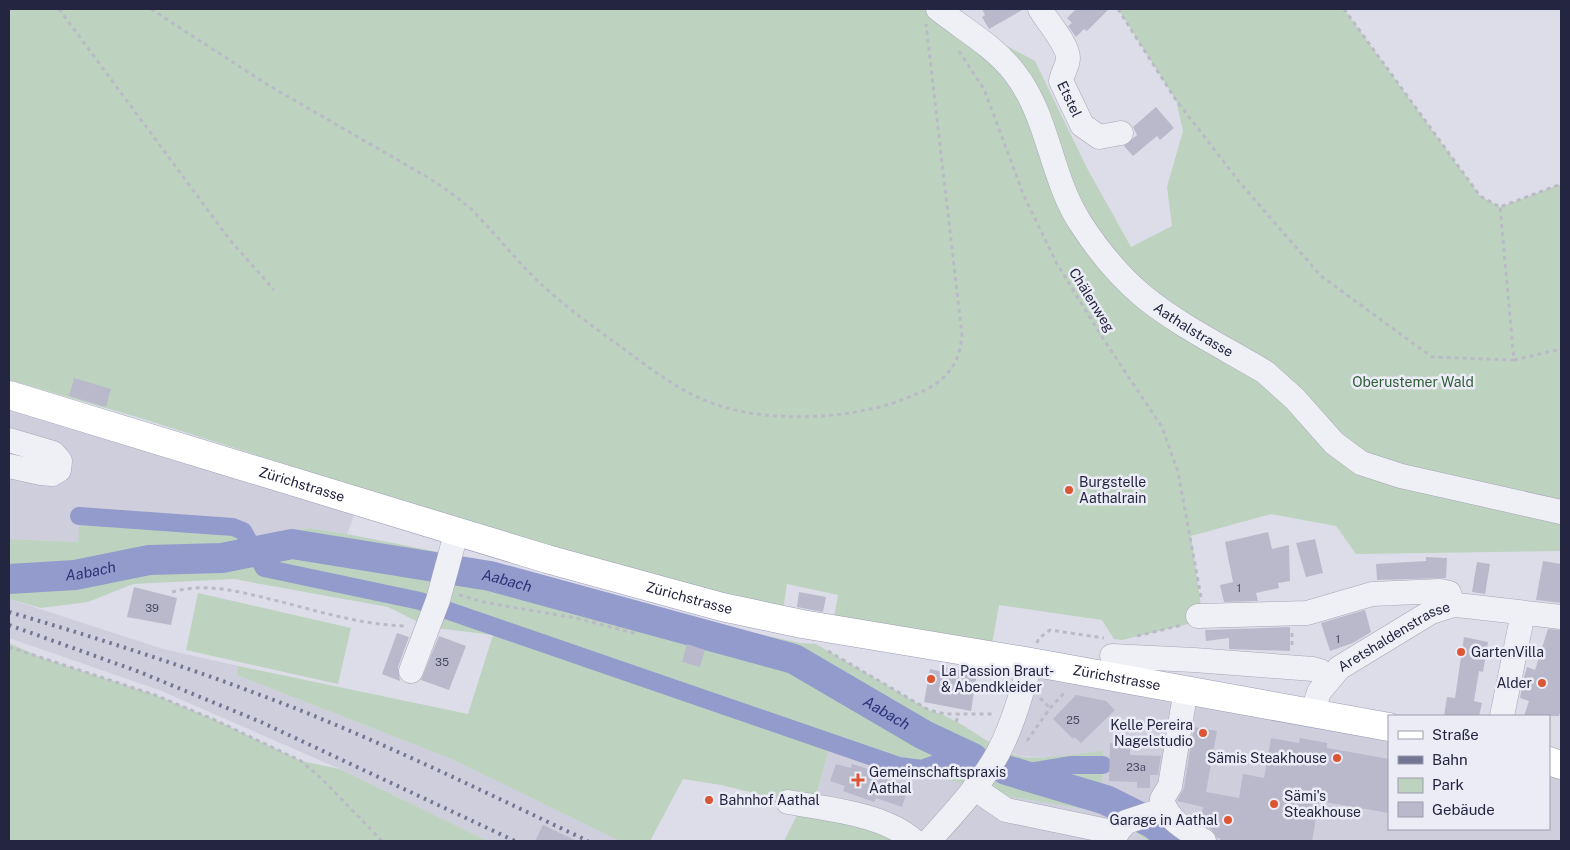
<svg xmlns="http://www.w3.org/2000/svg" width="1570" height="850" font-family="'Public Sans',sans-serif">
<style>
.built{fill:#cecedd}
.green{fill:#bdd3bf}
.lines{fill:none;stroke-linecap:round;stroke-linejoin:round}
.canal{stroke:#939acc;stroke-width:18}
.river{stroke:#939acc;stroke-width:30}
.building{fill:#b9b9cb}
.minor-casing{stroke:#a5a6b6;stroke-width:25}
.major-casing{stroke:#9a9cb5;stroke-width:29}
.path{stroke:#babac7;stroke-width:3;stroke-dasharray:4 4;stroke-linecap:butt}
.minor{stroke:#efeff6;stroke-width:24}
.major{stroke:#fff;stroke-width:28}
.rail{stroke:#747593;stroke-width:4;stroke-dasharray:2.5 5;stroke-linecap:butt}
.poi-dot{fill:#dc5633;stroke:#ececf6;stroke-width:2}
.labels{text-anchor:middle;stroke-width:5;stroke-linejoin:round;paint-order:stroke}
.number-label{font-size:11px;fill:#494a63}
.street-label{font-size:14px;fill:#242540;stroke:#ececf6}
.park-label{font-size:14px;fill:#305d38;stroke:#ececf6}
.poi-label{font-size:14px;fill:#242540;stroke:#ececf6;text-anchor:start}
.water-label{font-size:15px;font-style:italic;fill:#2b3278;stroke:#ececf6}
</style>
<rect width="100%" height="100%" fill="#dcdde8"/>
<path class="built" d="M9 407 356 510 347 534 310 528 280 532 252 540 244 528 80 513 79 542 9 539Z
M9 599 163 649 238 666 237 675 449 758 620 841H488L340 769 159 690 9 638Z
M1031 662 1389 727V829H1549V761L1561 765V841H1193L1132 798 1102 785 1103 765 1042 757 1019 756 1001 747Z
M831 742 900 766 1011 797 1108 813 1148 841H914L813 807Z"/>
<path class="green" d="M9 9H938L1035 61 1087 168 1131 247 1172 226 1167 187 1183 131 1176 100 1118 9H1344L1480 196 1500 207 1561 184V551L1356 554 1336 526 1271 514 1191 536 1201 606 1192 622 1188 624 1122 640 1114 639 1102 620 999 605 990 656 832 629 838 595 787 584 783 610 556 550 137 417 9 380Z
M80 513 231 523 244 528 252 540 280 532 310 528 347 534 489 562 744 631 800 643 816 644 929 710C962 719 986 745 1018 756 1035 761 1083 753 1103 751L1102 785 1132 798 1193 841H1148L1108 813 1011 797 899 766 831 742 813 807 914 841H784L802 805 721 785 683 779 650 841H620L449 758 237 675 238 666 468 714 493 635 428 627 388 607 234 579 133 584 88 602 41 608 9 599V539L78 542Z
M198 593 351 628 338 684 186 650Z
M9 643 42 658 155 695 215 720 301 761 340 769 488 841H9Z"/>
<g class="lines">
<path class="canal" d="M79 516 233 527 243 531 264 568 420 601 899 766 922 769 962 754
M1017 774 1070 765H1103"/>
<g class="river">
<path id="s1" d="M9 579 75 575 149 560 222 558 292 544 490 576 794 659 924 735 973 758"/>
<path d="M1006 770 1106 800 1152 823 1175 841"/>
</g>
</g>
<path class="building" d="M982 9H1024L989 29 982 17 985 15Z
M1076 9H1109L1087 31 1084 29 1076 37 1068 26 1072 23 1067 18Z
M1156 107 1174 128 1160 140 1157 136 1133 156 1124 146 1137 135 1133 127Z
M74 378 111 389 106 407 69 396Z
M1268 532 1272 549 1289 545 1290 581 1278 583 1279 588 1256 593 1258 601 1224 602 1220 585 1233 582 1225 542Z
M1315 539 1323 573 1306 577 1296 543Z
M1426 557 1447 558 1446 578 1377 580 1376 564 1426 561Z
M1543 561 1561 564V603L1536 600Z
M1477 562 1490 564 1485 594 1472 592Z
M134 587 177 598 171 625 127 617Z
M799 592 826 597 823 612 797 607Z
M1365 610 1371 632 1353 643 1330 651 1321 623Z
M1290 627V651L1229 649V638L1206 641 1205 630Z
M1548 629 1561 630V710L1559 716H1524L1529 701 1520 698 1524 677 1527 667 1535 670Z
M397 633 409 637 398 667 400 681 382 674Z
M439 636 466 646 449 690 421 680Z
M1464 637 1488 642 1483 672 1479 671 1474 701 1482 703 1479 716H1444L1447 697 1455 698Z
M687 644 705 650 700 667 682 662Z
M943 667 977 673 971 711 924 702 930 669 943 672Z
M1076 695 1106 701 1115 710 1081 743 1074 737 1073 739 1053 719Z
M1194 727 1217 731 1206 792 1239 798 1243 774 1264 778 1271 738 1299 743 1300 738 1327 743V748L1389 759V813L1319 801 1312 841H1220V838H1217L1212 830 1200 822 1203 807 1177 801 1184 788Z
M1110 743 1130 744V755L1161 756 1158 775H1150V788H1137V782L1109 781Z
M836 764 851 768 852 764 884 774 883 777 909 786 902 807 876 798 874 802 843 791 845 786 830 781Z
M543 825 577 841H535Z"/>
<g class="lines">
<defs>
<g id="minor">
<path id="s2" d="M938 9C963 29 994 46 1014 72 1049 116 1050 177 1081 224 1098 250 1119 276 1143 296 1178 325 1225 348 1265 372L1295 399 1334 443 1361 463 1401 476 1561 512"/>
<path id="s3" d="M1040 9C1047 21 1068 45 1068 58 1068 66 1062 73 1061 81L1082 125 1099 137 1121 133"/>
<path d="M9 440 53 453 60 461 59 470 52 474 41 473 9 466"/>
<path d="M1198 616 1307 613 1372 594 1440 591 1449 593 1453 605"/>
<path d="M1112 656 1194 660 1313 669 1320 671 1329 678"/>
<path d="M411 671 438 600 457 530"/>
<path d="M1183 707 1170 786 1162 799C1167 821 1186 829 1204 841"/>
<path id="s4" d="M1312 714 1319 692 1339 668 1431 612 1453 605 1466 606 1561 617"/>
<path d="M1502 716 1523 613"/>
<path d="M974 788 1006 810 1117 833"/>
<path d="M788 802C828 809 884 814 914 841"/>
<path d="M929 841C953 814 980 786 998 753 1013 725 1021 693 1031 662"/>
<path d="M1109 841 1126 822 1165 809"/>
</g>
<g id="major">
<path id="s5" d="M9 395 547 559 722 607 802 624 1031 662 1389 727"/>
<path d="M1549 761 1561 765"/>
</g>
</defs>
<use href="#minor" class="minor-casing"/>
<use href="#major" class="major-casing"/>
<path class="path" d="M59 9 230 240 274 290
M151 9 268 85 427 177C443 187 459 198 473 211 496 234 516 261 540 283 563 305 591 325 617 344 650 368 684 396 724 407 773 422 844 419 893 403 930 390 959 378 962 335L926 24
M1118 9 1176 100 1241 184 1321 276 1432 357 1514 360 1500 207
M1344 9 1480 196 1500 207 1561 184
M959 51 984 89 1024 196 1057 264 1104 340 1162 427 1178 472 1201 597
M1514 360 1561 349
M172 592C207 582 240 592 274 600 318 611 361 625 407 626
M459 595 488 603 576 618 637 634
M1292 633V649
M1137 636 1182 625
M1037 643 1039 638 1050 630 1104 638
M9 647 155 695 215 720 301 761 322 779 382 841
M828 651 929 710 945 714H995
M1040 698 1050 708
M956 722 959 714
M1027 741 1050 708 1066 691"/>
<use href="#minor" class="minor"/>
<use href="#major" class="major"/>
<path class="rail" d="M9 612C108 641 206 673 302 711 399 750 493 796 588 841
M9 625 137 671 261 722 515 841"/>
</g>
<g class="poi-dot">
<circle cx="1069" cy="490" r="5"/>
<circle cx="1461" cy="652" r="5"/>
<circle cx="931" cy="679" r="5"/>
<circle cx="1542" cy="683" r="5"/>
<circle cx="1203" cy="733" r="5"/>
<circle cx="1337" cy="758" r="5"/>
<path d="M855.5 772.5h5v5h5v5h-5v5h-5v-5h-5v-5h5z"/>
<circle cx="709" cy="800" r="5"/>
<circle cx="1274" cy="804" r="5"/>
<circle cx="1228" cy="820" r="5"/>
</g>
<g class="labels">
<g class="number-label">
<text x="1239" y="592">1</text>
<text x="152" y="612">39</text>
<text x="1338" y="643">1</text>
<text x="442" y="666">35</text>
<text x="1073" y="724">25</text>
<text x="1136" y="771">23a</text>
</g>
<g class="street-label">
<text dy="5" stroke="none"><textPath href="#s3" startOffset="101">Etstel</textPath></text>
<text transform="translate(1092 300) rotate(58)" y="5">Chälenweg</text>
<text dy="5" stroke="none"><textPath href="#s2" startOffset="422">Aathalstrasse</textPath></text>
<text dy="5" stroke="none"><textPath href="#s5" startOffset="306">Zürichstrasse</textPath></text>
<text dy="5" stroke="none"><textPath href="#s5" startOffset="710">Zürichstrasse</textPath></text>
<text dy="5" stroke="none"><textPath href="#s4" startOffset="118">Aretshaldenstrasse</textPath></text>
<text dy="5" stroke="none"><textPath href="#s5" startOffset="1145">Zürichstrasse</textPath></text>
</g>
<g class="park-label">
<text x="1413" y="387">Oberustemer Wald</text>
</g>
<g class="poi-label">
<text x="1079" y="487">Burgstelle<tspan x="1079" dy="16">Aathalrain</tspan></text>
<text x="1471" y="657">GartenVilla</text>
<text x="941" y="676">La Passion Braut-<tspan x="941" dy="16">&amp; Abendkleider</tspan></text>
<text x="1532" y="688" text-anchor="end">Alder</text>
<text x="1193" y="730" text-anchor="end">Kelle Pereira<tspan x="1193" dy="16">Nagelstudio</tspan></text>
<text x="1327" y="763" text-anchor="end">Sämis Steakhouse</text>
<text x="869" y="777">Gemeinschaftspraxis<tspan x="869" dy="16">Aathal</tspan></text>
<text x="1284" y="801">Sämi's<tspan x="1284" dy="16">Steakhouse</tspan></text>
<text x="719" y="805">Bahnhof Aathal</text>
<text x="1218" y="825" text-anchor="end">Garage in Aathal</text>
</g>
<g class="water-label">
<text dy="5" stroke="none"><textPath href="#s1" startOffset="82">Aabach</textPath></text>
<text dy="5" stroke="none"><textPath href="#s1" startOffset="504">Aabach</textPath></text>
<text dy="5" stroke="none"><textPath href="#s1" startOffset="909">Aabach</textPath></text>
</g>
</g>
<rect width="1570" height="850" fill="none" stroke="#242540" stroke-width="20"/>
<rect x="1388" y="715" width="162" height="115" fill="#ececf6" stroke="#9c9cad"/>
<rect x="1398" y="731" width="25" height="8" fill="#ffffff" stroke="#9c9cad"/>
<text x="1432" y="740" font-size="15" fill="#242540">Straße</text>
<rect x="1398" y="756" width="25" height="8" fill="#747593" stroke="#9c9cad"/>
<text x="1432" y="765" font-size="15" fill="#242540">Bahn</text>
<rect x="1398" y="778" width="25" height="15" fill="#bdd3bf" stroke="#9c9cad"/>
<text x="1432" y="790" font-size="15" fill="#242540">Park</text>
<rect x="1398" y="802" width="25" height="15" fill="#b9b9cb" stroke="#9c9cad"/>
<text x="1432" y="815" font-size="15" fill="#242540">Gebäude</text>
</svg>
